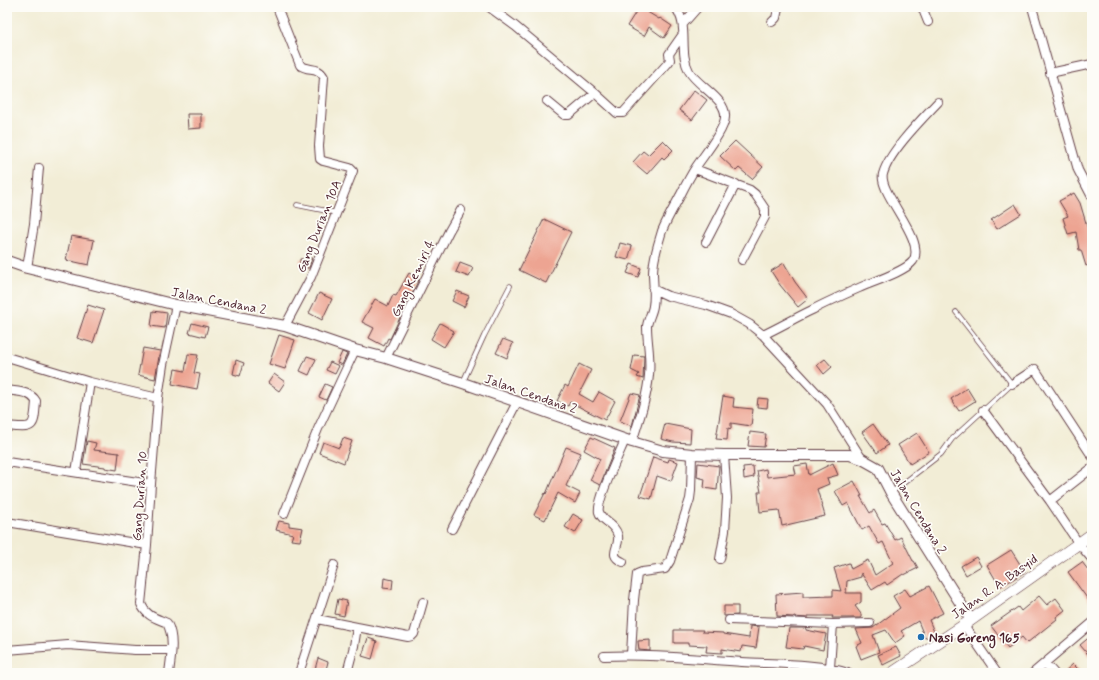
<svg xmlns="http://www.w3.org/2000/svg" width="1099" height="680" font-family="Mynerve,sans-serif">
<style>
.building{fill:#eda492}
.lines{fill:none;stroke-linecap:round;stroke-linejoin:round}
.service-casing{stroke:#633e45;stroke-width:5.5}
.minor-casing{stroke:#633e45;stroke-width:10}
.tertiary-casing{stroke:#633e45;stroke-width:12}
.secondary-casing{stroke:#633e45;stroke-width:12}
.service{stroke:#fff;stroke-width:4}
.minor{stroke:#fff;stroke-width:8}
.tertiary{stroke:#fff;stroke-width:10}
.secondary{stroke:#fff;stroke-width:11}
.poi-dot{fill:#1f6fb2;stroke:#fdfcf7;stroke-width:1.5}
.labels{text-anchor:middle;stroke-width:3.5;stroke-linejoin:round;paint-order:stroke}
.street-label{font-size:13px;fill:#4a1f2b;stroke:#fdfcf7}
.poi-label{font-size:13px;font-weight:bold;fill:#4a1f2b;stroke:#fdfcf7;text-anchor:start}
</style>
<rect width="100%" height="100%" fill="#fdfcf7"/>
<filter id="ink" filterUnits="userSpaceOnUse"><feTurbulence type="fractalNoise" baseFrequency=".025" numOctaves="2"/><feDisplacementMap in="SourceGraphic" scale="8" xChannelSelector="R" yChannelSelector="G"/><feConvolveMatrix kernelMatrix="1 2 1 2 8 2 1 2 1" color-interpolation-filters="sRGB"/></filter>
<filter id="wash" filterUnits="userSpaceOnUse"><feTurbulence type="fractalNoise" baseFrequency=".012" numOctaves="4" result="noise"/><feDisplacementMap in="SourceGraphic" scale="16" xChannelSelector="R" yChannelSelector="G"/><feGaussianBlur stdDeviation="0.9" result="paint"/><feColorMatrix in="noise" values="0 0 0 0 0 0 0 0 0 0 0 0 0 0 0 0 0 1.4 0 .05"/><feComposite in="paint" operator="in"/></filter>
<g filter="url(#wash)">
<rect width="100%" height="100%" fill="#f2edd6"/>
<g id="blocks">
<path class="building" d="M639 7 659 19 660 18 672 26 664 38 649 27 644 36 627 26Z
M694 90 707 100 692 120 679 110Z
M187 114H201V128L188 129Z
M663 140 673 150 664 159 662 157 647 174 633 162 643 151 648 155Z
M735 141 763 167 752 179 739 168 736 171 720 156Z
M1074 193 1080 203 1089 233 1092 253V263L1086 266 1081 250H1079L1076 232 1068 234 1063 218 1068 216 1059 201Z
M1015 204 1021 214 997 229 991 220Z
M544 219 571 232 546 283 519 270Z
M71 236 94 240 89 265 66 260Z
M620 243 632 246 628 260 616 257Z
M312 258 309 268H300V259Z
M460 263 473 268 469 277 456 272Z
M784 263 795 282 808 299 798 307 780 285 771 271Z
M631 264 641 268 638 277 627 273Z
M409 273 419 279 411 296H410L390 339 388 338 384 346 369 338 374 328 362 322 375 299 388 306 393 295 396 296Z
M457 291 469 296 464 307 452 301Z
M319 293 332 299 322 320 309 313Z
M88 305 104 310 93 343 77 338Z
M153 311 167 313 165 328 151 326Z
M192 323 208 327 205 337 189 333Z
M440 323 454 331 444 347 431 339Z
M279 335 295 340 285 369 269 364Z
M503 339 513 343 507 358 496 353Z
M143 348 160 351 155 379 138 375Z
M342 352 347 354 342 365 337 363Z
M188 354 198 355 194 373 200 374 197 389 172 384 175 369 185 371Z
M634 355 644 356 643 379 637 377 639 374 631 370Z
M307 356 316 359 309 375 300 371Z
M825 359 832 367 824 374 817 365Z
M236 360 244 363 240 376 233 374Z
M330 362 339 366 335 374 326 370Z
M579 364 591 370 579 394 593 402 599 392 615 401 605 420 570 402 568 406 557 401 565 385 568 387Z
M274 374 285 382 279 391 268 383Z
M325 384 332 387 326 400 319 397Z
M967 388 975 401 959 411 951 399Z
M631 393 640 395 632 426 620 421Z
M723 396 734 398 733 407 753 409 751 426 731 423V429L728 428 727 440 716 439Z
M758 398 768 399 767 408 757 407Z
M665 424 691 429 690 443 673 442 661 439Z
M873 424 888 445 877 453 862 432Z
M750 432 766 434 764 447 748 446Z
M917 433 929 452 910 464 898 445Z
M591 437 615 448 600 485 590 480 600 459 584 450Z
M343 438 352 441 344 463 319 453 323 442 339 448Z
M87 441 96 443 94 450 119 453 117 470 105 468V467L83 464Z
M566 447 581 453 566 486 580 493 575 503 558 493 545 520 534 515 545 493 546 494Z
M653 457 668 462 669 459 678 462 671 481 657 476 651 499 640 496Z
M698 463 719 466 717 490 704 488 705 479 697 477Z
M833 463 838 475 827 478 829 484 817 489 825 516 782 526 779 510 760 512 758 492H761L757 471 766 469 767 477 796 474 794 466 807 464 809 475Z
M753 466 754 477 744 479 743 467Z
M854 481 862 496H860L870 513 874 510 882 524 885 523 895 540 901 537 913 561H914L918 568 904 575 903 574 887 585 885 582 872 590 861 573V577L847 581 846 593H861V602L855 606 861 614V618H832L833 616H808V618L777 616 776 594 803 592V597L833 596V590L841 591 834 568 849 563 851 569 868 560 875 575 893 563 883 542 879 544 869 526 862 530 848 503 843 506 835 491Z
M573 514 583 520 575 533 565 527Z
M279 521 289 523V526L303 528 300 541 291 540 293 534 276 530Z
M1011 550 1025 572 1000 587 987 565Z
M976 557 981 566 966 575 961 566Z
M1082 562 1092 575V605L1068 572Z
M384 578 393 580 392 589 383 588Z
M929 586 943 613 929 620 935 634 925 638 918 621 901 631 905 636 895 643 886 630 873 635 879 652 861 659 856 646 862 643 856 629 873 628 900 608 893 596 905 589 910 596Z
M1039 596 1047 605 1056 598 1065 610 1056 617 1057 619 1027 643 1022 637 1008 648 991 626 1018 607 1021 611Z
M338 599 347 601 344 616 335 614Z
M724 606H738V615L724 616Z
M750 626 759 627 756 648 742 646 741 652 722 649V653L706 652 707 646 688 645V643H674V630H703L702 632 723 633V634L749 638Z
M789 628H806V630L826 634 823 650 804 646 803 649 786 647Z
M1092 635V659L1080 645Z
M368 638 377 641 372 659 362 656Z
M650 640V651L639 650 638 641Z
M896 647 901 656 883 665 878 655Z
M318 658 328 662 325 673H314Z
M1073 664 1082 673H1063Z"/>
</g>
</g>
<g filter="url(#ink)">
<use href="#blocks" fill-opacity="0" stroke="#633e45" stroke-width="1"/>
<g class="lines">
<defs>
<path id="service" d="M297 205 337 213
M463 382 484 336 510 286
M892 492 941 454 952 439 1012 384 956 312"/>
<path id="minor" d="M277 7 300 65C309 72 317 65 324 77L319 146 320 159 323 161 350 168 353 171 311 277 285 326
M489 7 515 26 595 93 569 115H564L547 101
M922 7 928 22
M1032 7 1078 170 1092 197
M772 22 776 18 778 9 776 7
M683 24 698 7
M1050 73 1092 64
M595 93 617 113H623L668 63 670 60 669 54 683 34
M695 169 750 190 755 194 765 209V217L742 260
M706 242 736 184
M27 268 34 224 39 168
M653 289 668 296 706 305 731 314 749 324 763 335 827 404 862 459
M763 335C780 327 795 318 812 310 827 302 843 295 859 288 872 282 905 272 913 261 927 240 878 193 883 174 889 152 921 120 938 102
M7 357 90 382 158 398
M386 358 449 231 461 210
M1012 384 1035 369 1092 456
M7 390C17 392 30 391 36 401 34 428 35 429 7 426
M983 410 1050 501 1092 468
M632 442C639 420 647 398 649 375 651 358 647 342 647 326 648 319 652 313 653 306 655 295 653 283 653 273 653 258 658 245 662 231 667 219 674 207 680 196 685 186 690 176 696 167 703 156 725 130 725 117 727 99 697 86 689 71 678 51 690 25 675 7
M7 462 151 484
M76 472 90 382
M1050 501 1079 544 1092 559
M284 514 318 429 355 350
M7 522 147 545
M452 529 517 402
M720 559 725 531 727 498 724 455
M623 562C607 555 620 548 618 536 615 523 602 522 599 512 596 502 620 452 625 440
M317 619 357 627 354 646 347 673
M729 620 833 624 870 623
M964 625 997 673
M357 627 408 637 412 636 414 634 423 602
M7 650 68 645 135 650H171
M631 655 634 600 637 574 642 572 665 569 670 561 690 499 691 491 692 454
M604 656C650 654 696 659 742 662 776 664 817 663 848 673
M1045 663 1054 673
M830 668 833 624
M169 673C171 657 175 638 167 623 156 618 146 616 141 604L147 545 151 484 158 398 163 365 176 305
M299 673 334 565
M1033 673 1092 623"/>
<path id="tertiary" d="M7 261 27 268 176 305 285 326 355 350 386 358 463 383 632 442 663 451 692 454 724 455H850L862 459 878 468 891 493 971 620"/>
<path id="secondary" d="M892 673 964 625 1092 534"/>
</defs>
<use href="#service" class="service-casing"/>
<use href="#minor" class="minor-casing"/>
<use href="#tertiary" class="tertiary-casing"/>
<use href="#secondary" class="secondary-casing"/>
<use href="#service" class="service"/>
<use href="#minor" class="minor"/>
<use href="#tertiary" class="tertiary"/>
<use href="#secondary" class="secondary"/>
</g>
</g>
<circle class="poi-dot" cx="921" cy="637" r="4"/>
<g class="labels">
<g class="street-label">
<text transform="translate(318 226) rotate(-68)" y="5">Gang Durian 10A</text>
<text transform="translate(412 278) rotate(-64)" y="5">Gang Kemiri 4</text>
<text transform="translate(219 300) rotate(11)" y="5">Jalan Cendana 2</text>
<text transform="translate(531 393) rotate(19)" y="5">Jalan Cendana 2</text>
<text transform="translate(139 496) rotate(-86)" y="5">Gang Durian 10</text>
<text transform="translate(919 511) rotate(59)" y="5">Jalan Cendana 2</text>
<text transform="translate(994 586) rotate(-35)" y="5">Jalan R. A. Basyid</text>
</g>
<g class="poi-label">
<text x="929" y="642">Nasi Goreng 165</text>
</g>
</g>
<rect width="1099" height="680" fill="none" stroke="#fdfcf7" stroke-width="24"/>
</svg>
